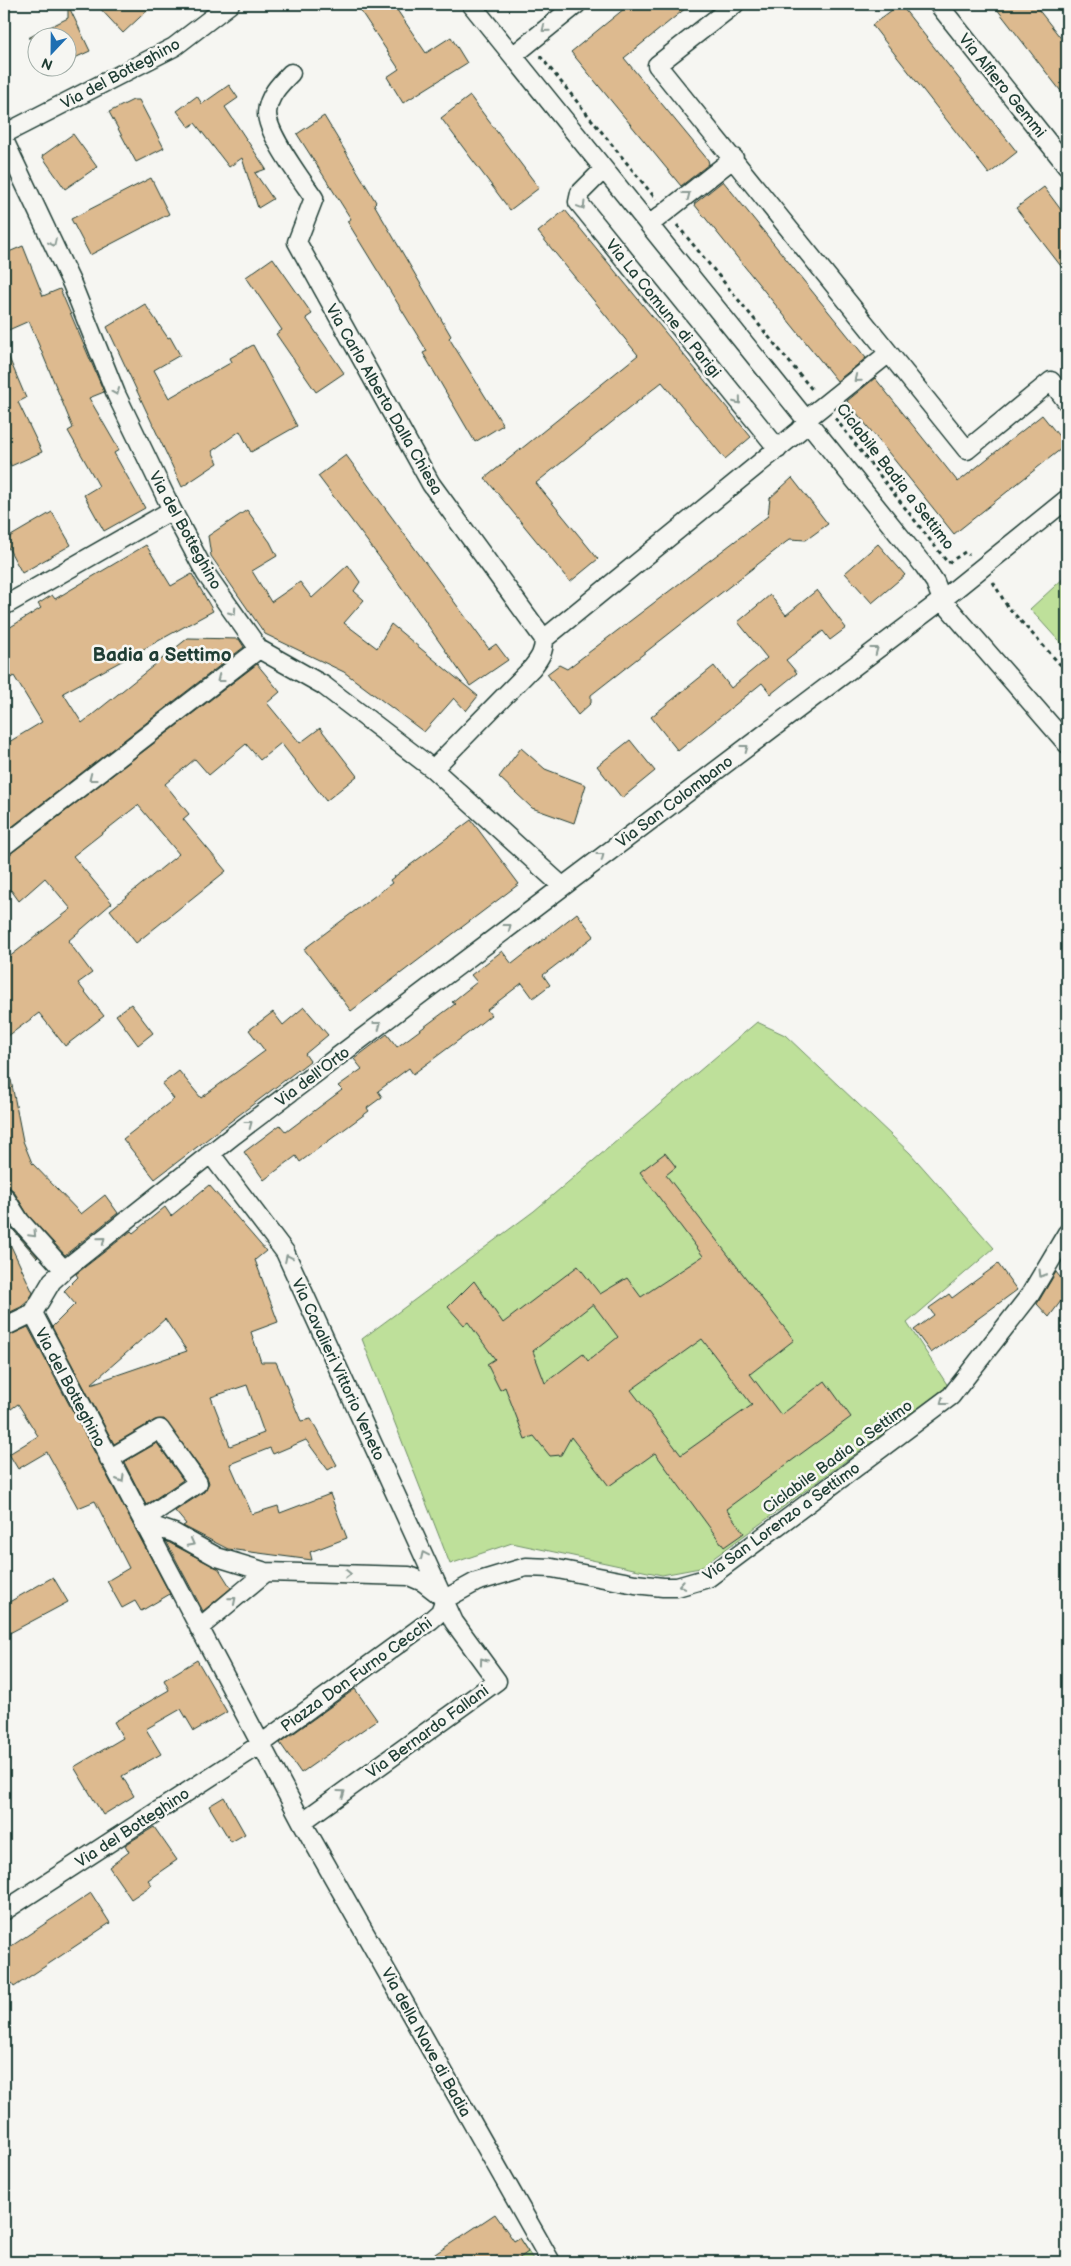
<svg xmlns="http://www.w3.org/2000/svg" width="1071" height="2266" font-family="'Balsamiq Sans',sans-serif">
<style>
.green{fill:#bee09a;stroke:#6e8e67}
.building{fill:#ddba8f;stroke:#1f3d34;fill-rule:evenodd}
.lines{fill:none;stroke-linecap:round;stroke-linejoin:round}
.minor-casing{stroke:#1f3d34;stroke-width:21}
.path{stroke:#1f3d34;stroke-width:3;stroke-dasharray:4 4;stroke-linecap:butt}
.minor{stroke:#f6f6f2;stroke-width:18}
.oneway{stroke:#8a9a93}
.labels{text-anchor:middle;stroke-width:5;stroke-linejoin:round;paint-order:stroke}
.street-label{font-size:16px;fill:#1f3d34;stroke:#f6f6f2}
.quarter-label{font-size:19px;font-weight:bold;fill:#1f3d34;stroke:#f6f6f2}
</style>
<rect width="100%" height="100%" fill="#f6f6f2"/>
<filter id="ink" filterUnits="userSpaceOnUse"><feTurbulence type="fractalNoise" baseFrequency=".02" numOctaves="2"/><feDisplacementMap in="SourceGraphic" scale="10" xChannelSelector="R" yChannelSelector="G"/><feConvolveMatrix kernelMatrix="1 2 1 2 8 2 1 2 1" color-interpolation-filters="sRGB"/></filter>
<g filter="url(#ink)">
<path class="green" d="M1067 575V650L1030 609Z
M757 1022 785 1035 910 1153 994 1248 907 1323 948 1386 700 1568 662 1575 512 1543 450 1564 362 1339 534 1211Z
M519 2238 535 2262H483Z"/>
<path class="building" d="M96 4H154L123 33Z
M356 4H393L426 53 451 37 467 63 403 103 387 77 399 69Z
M630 4H691L624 58 708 160 709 164 681 186 571 52Z
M900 4 1017 152 989 174 872 25Z
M993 4H1034L1067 46V99Z
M68 5 90 51 68 61V38H28L68 18Z
M229 85 238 98 225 107 266 169 255 173 273 199 258 208 242 158 229 167 195 123 189 127 177 111 197 96 202 104Z
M470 96 539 188 510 210 441 118Z
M133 100H139L164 148 136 162 109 112Z
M324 116 376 202 374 204 451 336 449 338 503 425 475 442 423 353 427 351 347 221 351 219 297 134Z
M73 134 97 167 65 189 42 156Z
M151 178 169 214 90 255 71 219Z
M723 181 866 358 837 381 694 204Z
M1044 187 1067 218V274L1016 208Z
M565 210 751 437 725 459 662 382 536 483 598 559 570 582 485 478 638 355 538 232Z
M23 246 43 296 60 289 104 392 89 398 119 450 114 453 145 508 104 531 84 495 99 486 68 431 73 428 29 321 4 332V254Z
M273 258 312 314 306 318 344 373 316 392 276 334 282 330 246 277Z
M145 304 168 338 170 337 180 355 154 370 169 398 232 362 230 358 253 345 297 426 251 452 240 431 212 451 218 463 182 487 107 327Z
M4 346 26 398 18 402 42 452 11 466 4 451Z
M875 378 958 482 1042 415 1066 445 954 534 847 401Z
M346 455 489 649 496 644 508 660 470 686 395 578 318 476Z
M792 478 828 524 806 540 790 539 591 695V703L578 715 547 674 559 665 567 669 768 516 770 498Z
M247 510 270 542 277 556 252 571 271 602 300 582 312 598 348 565 360 582 354 591 364 600 344 623 377 648 391 624 478 696 466 711 454 698 424 732 344 672 265 634 211 556 208 536Z
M52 512 71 545 22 573 4 540Z
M878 544 905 575 872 603 845 573Z
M146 545 171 586 192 574 213 611 63 693 82 723 188 638 239 639 244 647 4 833V745L42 722 14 676 4 682V631L41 608 38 604 52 595 55 599Z
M817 590 846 628 830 640 823 631 786 660 797 673 771 694 762 683 678 751 651 717 714 666 731 688 767 658 738 622 770 595 786 615Z
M257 664 280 692 267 703 300 743 320 728 357 776 326 801 281 743 260 760 246 744 209 775 195 759 165 784 189 814 183 819 226 871 136 943 110 910 179 854 138 805 73 856 112 903 68 941 92 973 78 983 104 1016 65 1046 39 1013 4 1039V961L71 909 45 878 19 901 11 890 4 896V856L10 854Z
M630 740 655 771 622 798 597 766Z
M521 748 545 769 586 785 574 823 532 808 499 777Z
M471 820 519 884 351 1011 304 949 392 883 390 880Z
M577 913 594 936 543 975 550 985 533 998 522 983 487 1010 491 1015 467 1034 413 1074 409 1068 378 1091 382 1097 367 1108 369 1111 300 1162 296 1156 264 1180 244 1152 280 1125 286 1132 342 1090 338 1086 362 1069 354 1059 387 1034 397 1047 455 1004 452 1002 477 982 471 975 502 951 512 964Z
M131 1004 153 1033 138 1045 116 1015Z
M304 1007 328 1035 305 1054 310 1061 155 1179 123 1139 174 1099 162 1084 179 1071 201 1098 265 1051 249 1030 273 1012 283 1025Z
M11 1080 23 1141 32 1163 81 1214 105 1195 118 1213 65 1255 28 1215 13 1190 4 1185V1081Z
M665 1153 676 1167 666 1175 794 1340 750 1374 781 1415 825 1381 851 1417 726 1509 744 1533 724 1547 655 1453 609 1486 571 1437 561 1455 550 1456 534 1436 525 1439 505 1387 500 1390 487 1364 495 1359 468 1322 464 1325 448 1307 474 1281 503 1323 578 1266 600 1294 627 1278 641 1297 703 1256 640 1172ZM593 1304 618 1337 588 1361 583 1354 545 1383 533 1351ZM702 1339 752 1405 681 1455 631 1390Z
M209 1185 266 1251 255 1260 278 1322 251 1332 261 1362H276L301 1421 311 1419 337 1465 328 1470 306 1440 273 1454 270 1448 230 1464 252 1514 278 1506 280 1513 330 1494 347 1538 310 1552 312 1560 228 1549 183 1526 186 1524 175 1511 204 1492 209 1483 207 1477 164 1419 155 1420 114 1444 52 1327 75 1304 64 1291 78 1277 76 1274 131 1231 133 1233 165 1207 171 1216ZM165 1319 187 1351 91 1384ZM247 1385 264 1433 230 1446 211 1397Z
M4 1215 12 1228 38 1257 37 1258 4 1219Z
M4 1231 33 1293 27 1302 21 1307 4 1315Z
M998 1264 1017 1290 931 1353 914 1330 934 1315 929 1308 949 1294 952 1298Z
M1056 1272 1067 1286V1293L1049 1317 1037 1304Z
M28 1327 170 1594 141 1611 135 1601 122 1608 107 1581 129 1568 95 1501 78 1508 47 1452 18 1469 9 1454 38 1436 18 1404 4 1414V1338Z
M157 1443 183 1480 146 1505 124 1462Z
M166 1541 219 1569 231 1588 203 1611Z
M53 1577 68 1602 4 1636V1605Z
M197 1660 227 1712 194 1731 181 1709 146 1729 161 1754 122 1776 134 1796 103 1815 74 1767 123 1738 114 1722 169 1690 164 1680Z
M355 1689 377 1720 301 1773 280 1743Z
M224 1797 245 1834 231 1842 209 1806Z
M154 1827 177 1860 148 1880 152 1885 131 1899 109 1867 129 1852 125 1845Z
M91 1893 110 1923 14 1987 4 1972V1951Z
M495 2214 514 2241 519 2238 528 2252 514 2262H423Z"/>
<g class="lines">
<defs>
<path id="minor" d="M471 4 924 566 935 582 942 600 1067 744
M735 4 657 65 967 450 1051 381 1067 402
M938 4 1067 166
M514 55 577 4
M291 73C280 84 268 96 267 113 267 134 301 179 314 198L297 242 431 484 544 639C544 652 540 658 532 668L433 769
M4 134 174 47 230 4
M4 140 72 284 116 394 172 510 206 574 259 649 323 685 433 769 562 886
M604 169 580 193 578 202 778 449
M649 225 734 158
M4 606 172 510
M544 639 799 431 813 414 889 353
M4 846 259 649
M210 1153 285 1252 454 1622 497 1681 302 1822
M4 1196 20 1221 64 1270
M33 1313 52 1281 64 1270 234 1135 942 600 1067 499
M33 1313 302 1822 551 2262
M4 1327 33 1313
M109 1459 160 1429 198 1483 144 1519
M147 1524 174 1533 217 1557 266 1572 409 1576 423 1582 441 1596
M445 1599 476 1582 526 1567 552 1568 635 1584 663 1587H677L708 1578 951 1396 1030 1295 1067 1233
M199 1628 266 1572
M4 1911 261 1744 431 1620 440 1612 445 1599"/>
</defs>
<use href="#minor" class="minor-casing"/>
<path class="path" d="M540 56 656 199
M677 225 814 392
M835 418 948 563 965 552 969 555
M993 582 1007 606 1067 672"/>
<use href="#minor" class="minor"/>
</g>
<defs><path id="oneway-chevron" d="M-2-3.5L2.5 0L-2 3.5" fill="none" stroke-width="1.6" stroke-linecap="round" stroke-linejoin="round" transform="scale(1.25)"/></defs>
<g class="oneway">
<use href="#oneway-chevron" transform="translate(545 29) rotate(141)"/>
<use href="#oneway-chevron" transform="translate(687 195) rotate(-38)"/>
<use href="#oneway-chevron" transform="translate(582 206) rotate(59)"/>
<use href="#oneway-chevron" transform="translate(53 243) rotate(65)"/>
<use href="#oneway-chevron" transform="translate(857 379) rotate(141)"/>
<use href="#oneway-chevron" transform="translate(116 392) rotate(67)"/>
<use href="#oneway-chevron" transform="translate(738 401) rotate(51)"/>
<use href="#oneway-chevron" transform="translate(233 612) rotate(55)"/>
<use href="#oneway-chevron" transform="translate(875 650) rotate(-37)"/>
<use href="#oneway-chevron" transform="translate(220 679) rotate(142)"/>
<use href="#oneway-chevron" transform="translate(745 748) rotate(-37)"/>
<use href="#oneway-chevron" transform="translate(92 778) rotate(142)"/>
<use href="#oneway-chevron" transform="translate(601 856) rotate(-37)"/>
<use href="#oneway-chevron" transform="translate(508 927) rotate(-37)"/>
<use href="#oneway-chevron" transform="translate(378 1025) rotate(-37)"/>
<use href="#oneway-chevron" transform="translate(249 1124) rotate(-37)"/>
<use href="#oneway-chevron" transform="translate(33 1234) rotate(47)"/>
<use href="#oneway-chevron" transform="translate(102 1240) rotate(-39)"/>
<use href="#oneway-chevron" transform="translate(288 1258) rotate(-116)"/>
<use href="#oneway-chevron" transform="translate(1042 1274) rotate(121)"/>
<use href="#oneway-chevron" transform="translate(943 1402) rotate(143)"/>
<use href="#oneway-chevron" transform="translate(121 1479) rotate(60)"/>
<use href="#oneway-chevron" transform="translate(191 1543) rotate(28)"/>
<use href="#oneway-chevron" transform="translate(424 1555) rotate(-115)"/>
<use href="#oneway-chevron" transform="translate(348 1574) rotate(1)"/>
<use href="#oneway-chevron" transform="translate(682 1585) rotate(170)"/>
<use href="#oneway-chevron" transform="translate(233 1600) rotate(-40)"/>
<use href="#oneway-chevron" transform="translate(483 1661) rotate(-126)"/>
<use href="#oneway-chevron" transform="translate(342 1793) rotate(-36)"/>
</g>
</g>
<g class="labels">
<g class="street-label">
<text transform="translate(120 73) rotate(-28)" y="6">Via del Botteghino</text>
<text transform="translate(1003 85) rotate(51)" y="6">Via Alfiero Gemmi</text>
<text transform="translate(664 308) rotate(51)" y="6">Via La Comune di Parigi</text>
<text transform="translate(385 399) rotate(60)" y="6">Via Carlo Alberto Dalla Chiesa</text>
<text transform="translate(896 476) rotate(52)" y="6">Ciclabile Badia a Settimo</text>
<text transform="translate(186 530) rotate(61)" y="6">Via del Botteghino</text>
<text transform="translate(674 801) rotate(-37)" y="6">Via San Colombano</text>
<text transform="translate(312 1076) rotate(-37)" y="6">Via dell'Orto</text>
<text transform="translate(339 1369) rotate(65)" y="6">Via Cavalieri Vittorio Veneto</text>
<text transform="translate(71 1387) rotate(62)" y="6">Via del Botteghino</text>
<text transform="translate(837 1456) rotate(-36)" y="6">Ciclabile Badia a Settimo</text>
<text transform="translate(781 1521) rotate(-36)" y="6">Via San Lorenzo a Settimo</text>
<text transform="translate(356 1674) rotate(-36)" y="6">Piazza Don Furno Cecchi</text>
<text transform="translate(427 1731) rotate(-36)" y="6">Via Bernardo Fallani</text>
<text transform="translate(132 1827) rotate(-33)" y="6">Via del Botteghino</text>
<text transform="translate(427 2042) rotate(61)" y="6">Via della Nave di Badia</text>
</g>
<g class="quarter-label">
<text x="162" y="661">Badia a Settimo</text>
</g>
</g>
<rect width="1071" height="2266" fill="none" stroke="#f6f6f2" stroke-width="20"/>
<rect x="10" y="10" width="1051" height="2246" fill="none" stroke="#1f3d34" stroke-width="2" filter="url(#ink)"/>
<g transform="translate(52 52) rotate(202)"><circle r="24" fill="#f6f6f2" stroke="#a0aca6"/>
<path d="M0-4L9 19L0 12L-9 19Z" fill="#1f6fb2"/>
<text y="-8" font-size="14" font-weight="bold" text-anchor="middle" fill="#1f3d34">N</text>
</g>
</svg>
